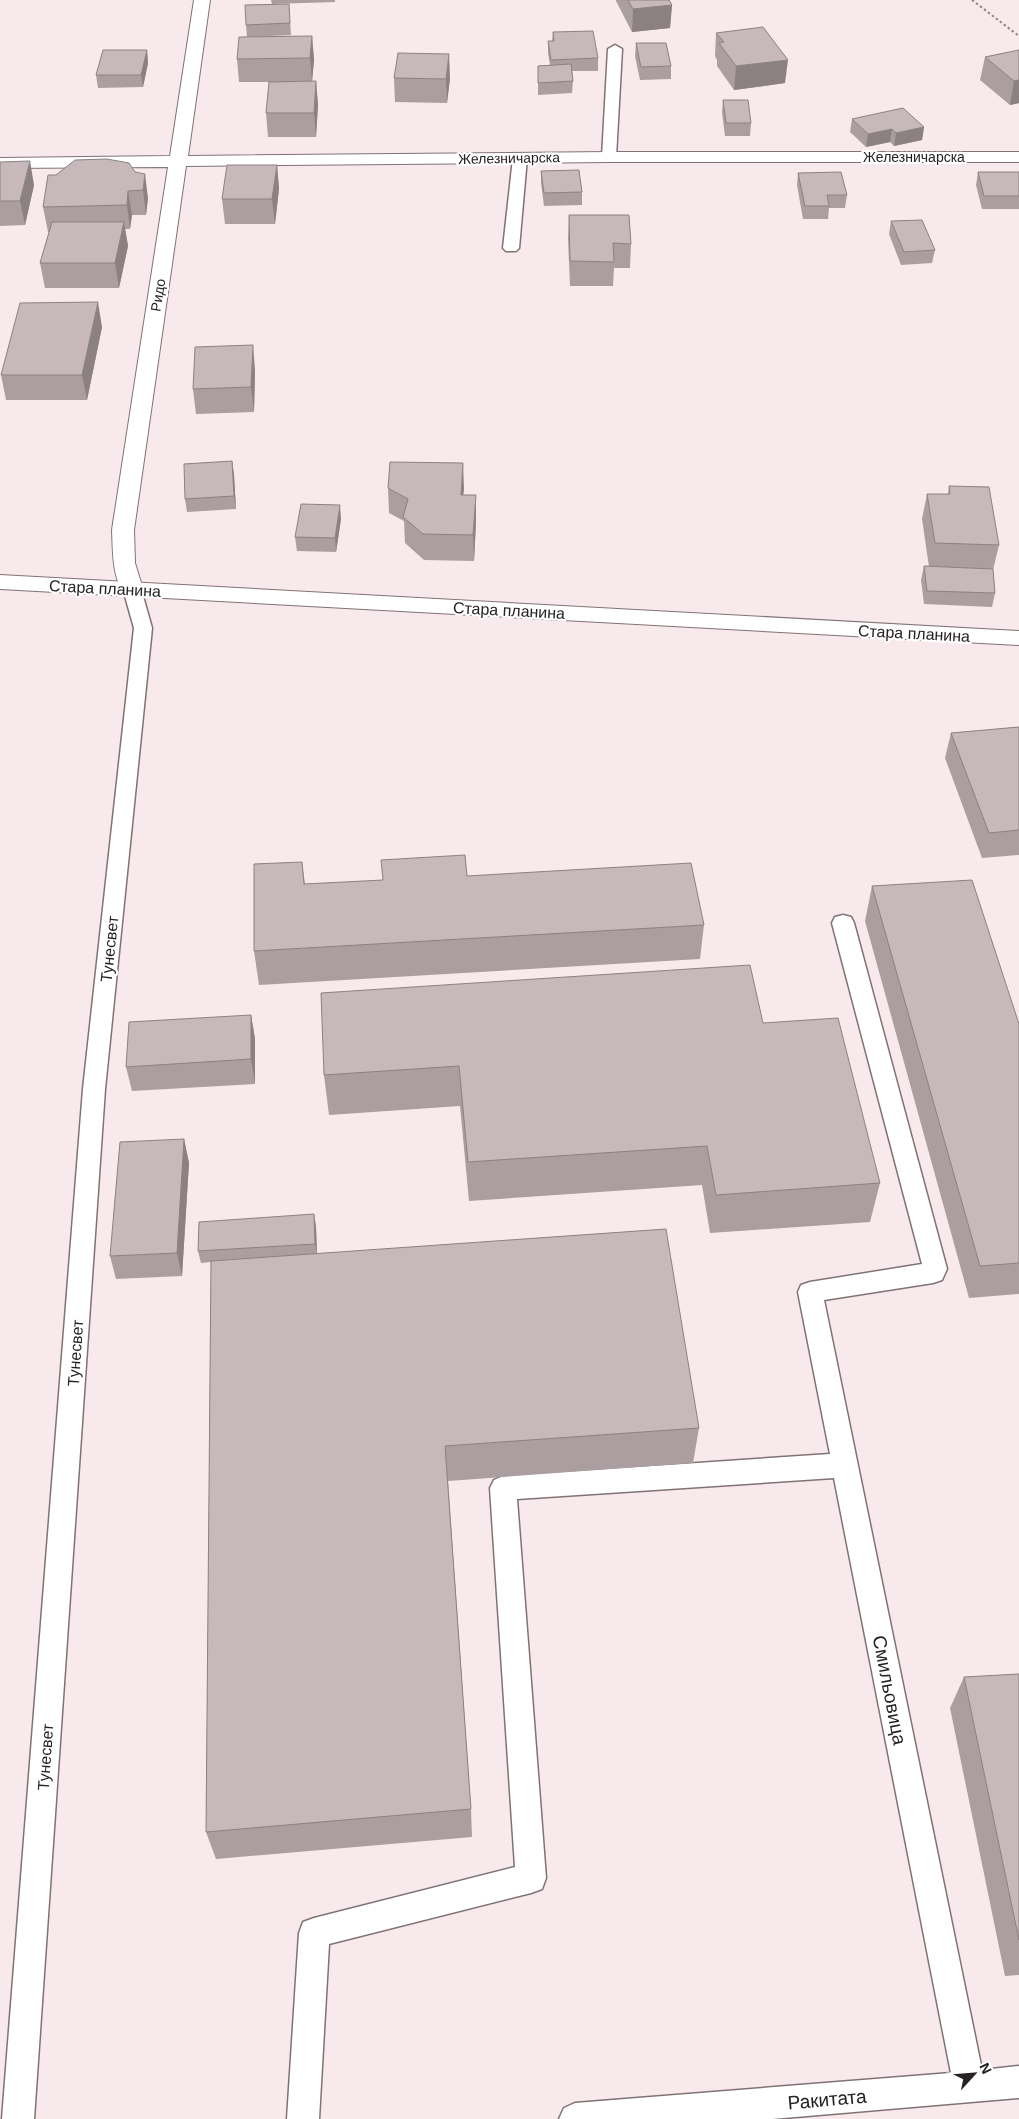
<svg xmlns="http://www.w3.org/2000/svg" width="1019" height="2119" font-family="Arial,sans-serif">
<style>
.lines{fill:none;stroke-linecap:round;stroke-linejoin:round}
.lane-casing{stroke:#807275;stroke-width:3}
.street-casing{stroke:#807275;stroke-width:2}
.secondary-casing{stroke:#807275;stroke-width:2}
.path{stroke:#8f8587;stroke-width:2;stroke-dasharray:2.5 2.5;stroke-linecap:butt}
.lane{fill:#fff;fill-rule:evenodd}
.street{fill:#fff;fill-rule:evenodd}
.secondary{fill:#fff;fill-rule:evenodd}
.wall{fill:#aa9ea1}
.shaded-wall{fill:#8b8183}
.building{fill:#c6b8bb;stroke:#8b8183}
.labels{text-anchor:middle;stroke-width:4.5;stroke-linejoin:round;paint-order:stroke}
.far-street-label{font-size:14px;fill:#262122;stroke:#fff}
.street-label{font-size:16px;fill:#262122;stroke:#fff}
.near-street-label{font-size:19px;fill:#262122;stroke:#fff}
</style>
<rect width="100%" height="100%" fill="#f8e9ec"/>
<g class="lines">
<defs>
<path id="lane" d="M615 45 622 49 616 157 614 160H604L602 157 608 49Z
M520 154 525 155 527 158 519 248 516 251H506L503 248 513 158 515 155Z
M132 583 138 585 141 589 152 628 105 1089 34 2119H2L83 1089 134 628 123 589 126 585Z
M843 915 851 917 854 923 947 1269 942 1280 933 1283 824 1300 982 2070 1019 2066V2098L772 2119H559L564 2108 575 2103 951 2073 834 1478 517 1499 546 1878 542 1889 531 1893 329 1944 319 2119H287L299 1933 303 1922 314 1918 515 1867 490 1488 494 1480 503 1476 830 1454 798 1292 801 1285 810 1282 922 1264 832 923 835 917Z"/>
<path id="street" d="M194 0H210L188 156 609 152H1019V162H609L186 166 134 530 135 563 143 589 140 594 132 596 124 594C112 575 113 552 112 530L168 167 0 168V158L170 156Z"/>
<path id="secondary" d="M0 575 1019 631V645L0 589Z"/>
</defs>
<use href="#lane" class="lane-casing"/>
<use href="#street" class="street-casing"/>
<use href="#secondary" class="secondary-casing"/>
<path class="path" d="M972 0 1019 36"/>
<use href="#lane" class="lane"/>
<use href="#street" class="street"/>
<use href="#secondary" class="secondary"/>
</g>
<path class="wall" d="M271 0H335V2L272 4Z
M616 0H669L672 5 670 28 632 32 616 1Z
M289 4 291 35 247 37 246 25Z
M553 32 598 58V71H572L573 81 572 93 538 95V66L550 65 548 53V41H552Z
M716 33 785 83 734 90 717 66V60L715 56Z
M312 36 314 60 312 81H316L318 105 316 137H268L266 113 269 82H239L237 59Z
M636 43 671 66V79L640 80 635 56Z
M147 50 148 63 143 87 98 88 96 75Z
M1019 50V103L1010 105 980 80 985 57Z
M394 78H450L447 103 395 102Z
M723 100 751 123 750 136H725L722 112Z
M852 119 924 127 922 140 894 146 890 142 866 147 850 132Z
M0 162 34 185 25 225 0 226Z
M129 163 148 198 146 215H132L130 229H125L128 246 119 288H45L40 263 49 232H48L43 207 56 175Z
M277 165 279 189 275 224H225L222 199Z
M541 171 582 192V205L544 206 541 183Z
M978 172H1019V209H982L976 185Z
M798 173 847 195 845 208H829L828 219H803L797 185Z
M569 215 631 244 630 268H614L613 286H570L568 239Z
M891 221 935 250 932 263 901 265 889 234Z
M102 327 87 400H6L1 375Z
M255 370 254 412 196 414 193 389Z
M232 461 234 475 236 509 187 512 185 499Z
M463 463V495L476 521 474 561 424 560 405 543 404 521 389 513 388 488Z
M949 486 999 545 993 570 995 593 992 607 924 604 921 580 924 566 929 567 922 519 927 494H948Z
M341 519 336 552 297 551 295 537Z
M1019 727V855L982 858 945 758 951 733Z
M302 862 305 884 467 876 704 925 700 959 259 985 254 951Z
M872 886 1019 1024V1294L969 1298 865 921Z
M251 1015 255 1039V1084L132 1091 126 1067Z
M763 1023 880 1183 870 1222 710 1233 702 1185 469 1201 460 1106 329 1115 324 1075Z
M184 1139 189 1163 182 1276 116 1279 110 1256Z
M314 1214 316 1227 317 1254 699 1428 693 1463 448 1481 471 1809 472 1837 216 1859 206 1832 211 1262 201 1263 198 1251Z
M1019 1674V1975L1005 1976 950 1708 964 1677Z"/>
<path class="shaded-wall" d="M672 5 670 28 632 32 633 9Z
M312 36 314 60 312 82 310 58Z
M147 50 148 63 143 87 141 75Z
M449 54 450 78 447 103 446 79Z
M788 60 785 83 734 90 736 66Z
M1019 80V103L1010 105 1014 81Z
M316 81 318 105 316 137 314 113Z
M924 127 922 140 894 146 896 133Z
M892 129 890 142 866 147 868 134Z
M30 161 34 185 25 225 20 201Z
M277 165 279 189 275 224 272 199Z
M145 174 148 198 146 215 143 190Z
M128 191 132 215 130 229 127 205Z
M124 222 128 246 119 288 115 263Z
M98 302 102 327 87 400 82 375Z
M253 345 255 370 254 412 251 387Z
M232 461 234 475 236 509 234 496Z
M463 463 464 489 461 520V495Z
M476 495V521L474 561 473 535Z
M340 505 341 519 336 552 335 538Z
M251 1015 255 1039V1084L251 1059Z
M184 1139 189 1163 182 1276 177 1253Z
M314 1214 316 1227 317 1256 315 1244Z"/>
<path class="building" d="M628 0H669L672 5 633 9Z
M289 4 290 23 246 25 245 5Z
M763 27 788 60 736 66 719 43 724 42 716 33Z
M593 31 598 58 551 60 548 41H554L553 32Z
M312 36 310 58 237 59 239 37Z
M636 43H666L671 66 641 67Z
M103 50H147L141 75H96Z
M1019 50V80L1014 81 985 57Z
M398 53 449 54 446 79 394 78Z
M571 64 573 81 538 83V66Z
M316 81 314 113H266L269 82Z
M723 100H748L751 123H726Z
M903 108 924 127 896 133 892 129 868 134 852 119Z
M107 159 129 163 135 172 145 174 143 190 128 191 127 205 43 207 48 175H56L75 160Z
M30 161 20 201H0V162Z
M227 165H277L272 199H222Z
M579 170 582 192 544 193 541 171Z
M841 172 847 195H827L829 206H805L798 173Z
M978 172H1019V196H984Z
M569 215H629L631 244 613 243 614 262 570 261Z
M922 220 935 250 904 252 891 221Z
M52 222H124L115 263H40Z
M98 302 82 375H1L20 303Z
M253 345 251 387 193 389 195 347Z
M232 461 234 496 185 499 184 464Z
M390 462 463 463 461 495H476L473 535 423 534 403 517 408 499 388 488Z
M949 486 989 487 999 545 935 543 927 494H950Z
M301 504 340 505 335 538 295 537Z
M924 566 993 569 995 593 927 591Z
M1019 727V830L989 833 951 733Z
M465 855 467 876 691 863 704 925 254 951V864L302 862 304 884 383 880 381 860Z
M972 880 1019 1024V1263L980 1266 872 886Z
M750 965 763 1023 838 1018 880 1183 716 1195 707 1146 468 1162 459 1066 324 1075 321 993Z
M251 1015V1059L126 1067 129 1022Z
M184 1139 177 1253 110 1256 120 1142Z
M314 1214 315 1244 198 1251 199 1222Z
M666 1229 699 1428 445 1446 471 1809 206 1832 211 1261Z
M1019 1674V1940L964 1677Z"/>
<g class="labels">
<g class="far-street-label">
<text x="914" y="162">Железничарска</text>
<text transform="translate(509 158) rotate(-1)" y="5">Железничарска</text>
<text transform="translate(158 295) rotate(-81)" y="5">Ридо</text>
</g>
<g class="street-label">
<text transform="translate(105 588) rotate(3)" y="6">Стара планина</text>
<text transform="translate(509 610) rotate(3)" y="6">Стара планина</text>
<text transform="translate(914 633) rotate(3)" y="6">Стара планина</text>
<text transform="translate(109 949) rotate(-84)" y="6">Тунесвет</text>
<text transform="translate(75 1353) rotate(-86)" y="6">Тунесвет</text>
<text transform="translate(45 1757) rotate(-86)" y="6">Тунесвет</text>
</g>
<g class="near-street-label">
<text transform="translate(890 1690) rotate(79)" y="7">Смильовица</text>
<text transform="translate(827 2099) rotate(-5)" y="7">Ракитата</text>
</g>
</g>
<g transform="translate(974 2074) rotate(64)" stroke="#ffffff" stroke-width="4" paint-order="stroke">
<path d="M0-4L9 19L0 12L-9 19Z" fill="#262122"/>
<text y="-8" font-size="14" font-weight="bold" text-anchor="middle" fill="#262122">N</text>
</g>
</svg>
